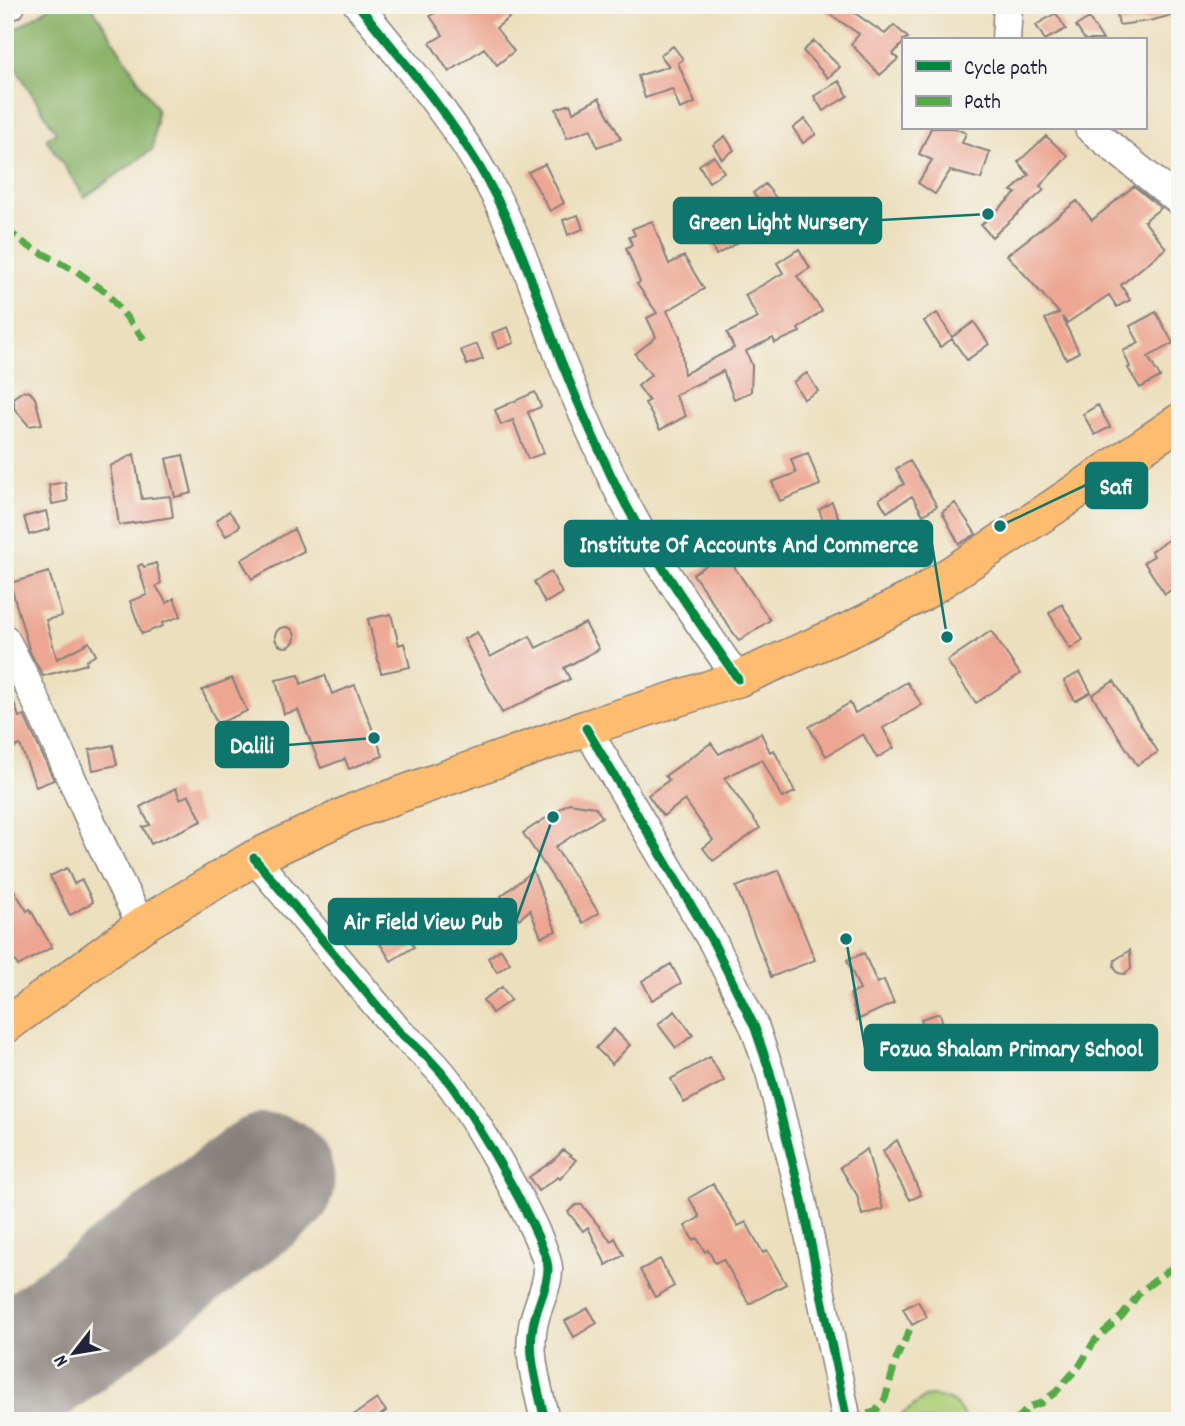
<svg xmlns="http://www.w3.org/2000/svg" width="1185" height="1426" font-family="Dekko,sans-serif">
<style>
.green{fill:#adcf78;stroke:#68785a;stroke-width:2}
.forest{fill:#8ab268;stroke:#566a52;stroke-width:2}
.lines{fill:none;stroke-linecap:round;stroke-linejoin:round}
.runway{stroke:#87807c;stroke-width:133}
.building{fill:#eca691}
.minor-casing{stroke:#87807c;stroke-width:31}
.major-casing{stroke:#87807c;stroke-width:38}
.minor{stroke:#fff;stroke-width:28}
.major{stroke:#fdbc70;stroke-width:35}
.quiet{stroke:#53aa46;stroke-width:7;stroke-dasharray:14 7;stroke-linecap:butt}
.cycleway-casing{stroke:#f6f6f2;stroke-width:13}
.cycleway{stroke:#00873e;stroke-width:9}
.leader{fill:none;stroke:#0f766e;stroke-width:2.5}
.callout-dot{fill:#0f766e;stroke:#f6f6f2;stroke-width:2.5}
.callout{fill:#0f766e;stroke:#0f766e;stroke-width:2.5}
.callout-label{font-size:24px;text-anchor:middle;font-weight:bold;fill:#fff}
</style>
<rect width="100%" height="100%" fill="#f6f6f2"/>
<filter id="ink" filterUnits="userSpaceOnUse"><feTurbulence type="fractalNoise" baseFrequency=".0143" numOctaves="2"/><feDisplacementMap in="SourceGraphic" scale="14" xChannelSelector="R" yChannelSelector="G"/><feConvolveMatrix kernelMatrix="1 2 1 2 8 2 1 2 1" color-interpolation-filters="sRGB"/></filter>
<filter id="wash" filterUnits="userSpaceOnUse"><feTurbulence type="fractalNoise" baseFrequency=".00686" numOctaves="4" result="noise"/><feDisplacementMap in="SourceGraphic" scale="28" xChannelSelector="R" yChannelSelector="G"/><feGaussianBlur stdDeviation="1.57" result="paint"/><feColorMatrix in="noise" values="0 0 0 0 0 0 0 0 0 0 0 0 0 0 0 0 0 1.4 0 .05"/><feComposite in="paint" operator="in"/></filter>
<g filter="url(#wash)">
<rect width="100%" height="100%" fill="#ecdfbd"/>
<path class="green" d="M930 1396C949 1397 959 1403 966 1421H894L925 1397Z"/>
<path class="forest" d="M53 5H91L157 109 153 149 85 197 46 139 56 132 5 51V36Z"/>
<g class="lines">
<path class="runway" d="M5 1380 268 1180"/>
</g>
<g id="blocks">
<path class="building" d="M446 5H499L509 18 496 28 514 51 497 65 484 48 449 72 430 43 443 35 430 16Z
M816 5H843L885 34 894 25 908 38 903 40V43L893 54 898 59 880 75 851 44 859 34Z
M1115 5H1180V13L1149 21 1119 25Z
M1056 13 1066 29 1045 40 1036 25Z
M1089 18 1103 40H1085L1076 26Z
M814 41 840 67 828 78 803 51Z
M673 46 683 59 678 63 695 103 680 109 672 89 645 98 638 76 669 66 660 55Z
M839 81 848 96 823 111 814 96Z
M599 98 621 139 597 147 591 129 567 138 556 109 570 104 573 112Z
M805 119 816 134 803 143 793 128Z
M931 128H954L966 133 962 143 990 152 981 179 950 171 935 194 918 183 932 160 919 154Z
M725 136 734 150 722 159 713 145Z
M1046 136 1068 156 1040 186 1044 190 992 237 981 225 1016 193 1011 191 1029 175 1018 162Z
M714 156 724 172 709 182 699 165Z
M545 164 564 203 550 211 528 172Z
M765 184 777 199 772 203 782 217 716 255 698 215 712 209 719 224 759 201 753 193Z
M1134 186 1161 208 1144 221 1166 248 1121 285 1130 300 1117 307 1109 295 1067 323 1062 317 1079 352 1066 359 1045 319 1059 313 1007 255 1077 201 1092 220Z
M578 215 583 229 568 235 563 220Z
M652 221 669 264 684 256 704 289 667 311 680 336 684 374 734 348 727 333 758 318 745 295 783 273 777 263 799 249 810 268 797 276 822 311 798 329 800 332 775 343 773 338 746 351 752 366 751 392 734 399 723 371 675 395 686 416 660 430 645 403 649 401 638 386 651 375 635 354 656 337 647 318 657 313 637 284 640 282 626 248 632 245 629 237 635 235 632 229Z
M1156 312 1173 343 1148 357 1160 377 1140 388 1128 368 1130 367 1123 351 1139 343 1130 326Z
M937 313 952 337 974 322 989 344 967 360 952 339 940 347 924 321Z
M508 327 514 343 498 349 492 333Z
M477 344 483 359 467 365 461 350Z
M807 373 818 391 804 399 793 382Z
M23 391 30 392 35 398 42 424 29 426 14 408V397Z
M535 392 541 407 528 412 544 453 528 459 513 420 501 425 495 410Z
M1098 405 1110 427 1095 435 1083 414Z
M808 453 820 485 780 501 772 482 796 473 791 459Z
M134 454 142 499 170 496 173 517 119 525 110 466Z
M183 455 192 493 175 497 166 459Z
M910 461 937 506 923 515 912 496 887 512 879 499 904 484 896 469Z
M65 482 68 501 52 504 49 485Z
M832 502 843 529 828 534 819 510Z
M955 503 976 534 959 544 942 512Z
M46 511 50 529 29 535 24 517Z
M229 511 240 526 226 536 216 521Z
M294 529 304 551 252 579 241 560Z
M1180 532V584L1165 594 1144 562 1154 556 1151 551Z
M725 553 770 620 739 641 693 574Z
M156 563 161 583 156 586 167 603 174 598 181 616 162 623 163 626 142 634 130 601 147 595 138 566 142 564 144 567Z
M49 572 62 616 46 620 57 659 89 642 96 655 86 661 87 664 43 676 30 652 10 583Z
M551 572 562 593 545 603 534 582Z
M1062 604 1083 640 1070 649 1049 613Z
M391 614 399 645 404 643 410 667 381 673 368 619Z
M585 623 599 649 564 668 570 679 502 713 464 639 477 632 490 657 530 636 536 648Z
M275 637a10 10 0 1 1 20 0a10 10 0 1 1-20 0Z
M991 631 1020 674 976 703 947 661Z
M1080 672 1091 692 1075 701 1064 681Z
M299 675 301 684 325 675 332 694 355 685 383 756 349 769 345 759 321 768 298 710 284 714 276 680Z
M232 678 247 711 217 724 202 690Z
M1114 681 1158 752 1137 765 1092 695Z
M907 682 922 705 883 728 894 748 877 758 863 734 826 756 809 727 850 703 855 713Z
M8 685 19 717 24 715 54 780 36 787 20 745 5 751V686Z
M761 733 770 752 774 750 795 792 782 798 762 759 724 778 760 828 713 861 703 848 713 840 685 800 663 816 648 795 669 780 665 776 711 743 719 754Z
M113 745 117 765 93 770 89 750Z
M176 788 180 799 189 795 202 821 151 844 143 827 150 825 140 807Z
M569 803 595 807 602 817 555 847 599 913 583 923 523 833Z
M67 868 74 884 82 880 93 902 70 915 50 876Z
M779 870 815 960 771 977 736 887Z
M533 871 556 931 541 937 530 910 519 919 501 896Z
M5 876 27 911 30 909 52 947 18 966 5 944Z
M403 928 414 947 391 961 379 942Z
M501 949 510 963 497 972 488 958Z
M1130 950 1131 969 1124 974 1118 973 1114 966 1115 960Z
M864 953 877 983 884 980 894 1003 857 1020 850 994 860 990 847 960Z
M671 964 681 983 652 1000 642 981Z
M502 987 511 1000 492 1013 483 1000Z
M675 1011 693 1035 676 1048 658 1024Z
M940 1013 948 1043 967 1027 981 1050 958 1066 946 1048 936 1056 928 1045 921 1019Z
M614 1029 630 1045 612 1064 596 1048Z
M710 1057 724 1081 684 1103 671 1079Z
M897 1140 921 1195 910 1200 883 1151Z
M867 1149 883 1209 862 1215 857 1195 840 1167Z
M563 1150 576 1160 560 1179 558 1177 538 1191 529 1177 554 1160Z
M713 1184 738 1226 746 1222 763 1253 767 1250 786 1284 749 1304 723 1259 715 1263 708 1250 705 1252 697 1238 693 1240 685 1226 700 1217 689 1198Z
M576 1205H582L611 1241 615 1238 624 1255 606 1265 588 1227 583 1231 568 1212Z
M660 1259 674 1286 655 1297 640 1270Z
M918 1301 927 1317 912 1325 903 1309Z
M588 1308 597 1323 574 1337 565 1321Z
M377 1399 386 1411 372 1421H345Z"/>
</g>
</g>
<g filter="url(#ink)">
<use href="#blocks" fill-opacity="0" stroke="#87807c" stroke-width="2"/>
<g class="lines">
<defs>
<path id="minor" d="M358 5C403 61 452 117 487 180 519 237 538 300 561 361 574 393 588 426 603 458 638 537 689 608 738 679
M5 8 11 5
M1006 40 1008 5
M1089 128 1180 202
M5 639C55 732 91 832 142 925
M586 728 714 944 755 1028 770 1072 802 1200 847 1421
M254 858 399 1032C419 1048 436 1064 451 1085 471 1112 548 1241 548 1269 548 1288 536 1307 533 1326 527 1357 539 1391 545 1421"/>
<path id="major" d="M5 1026 142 925 254 858 354 811 586 728 738 679 852 629 919 595 1052 508 1180 421"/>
</defs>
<use href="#minor" class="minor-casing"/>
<use href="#major" class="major-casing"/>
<use href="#minor" class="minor"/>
<use href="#major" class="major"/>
<path class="quiet" d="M5 229 28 246 75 270 107 293 144 339
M847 1419 875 1412 885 1399 897 1357 911 1327
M1016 1421 1029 1407 1041 1403 1056 1392 1080 1365 1095 1340 1122 1316 1141 1291 1180 1262"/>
<defs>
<path id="cycleway" d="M358 5C403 61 452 117 487 180 519 237 538 300 561 361 574 393 588 426 603 458 638 537 689 608 738 679
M586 728 714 944 755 1028 770 1072 802 1200 847 1421
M254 858 399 1032C419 1048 436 1064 451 1085 471 1112 548 1241 548 1269 548 1288 536 1307 533 1326 527 1357 539 1391 545 1421"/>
</defs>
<use href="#cycleway" class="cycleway-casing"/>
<use href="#cycleway" class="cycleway"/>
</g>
</g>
<path class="leader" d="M988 214L881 220M1000 526L1086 485M947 637L932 544M374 738L288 745M553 817L516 921M846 939L865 1048"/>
<g class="callout-dot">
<circle cx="988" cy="214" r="7"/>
<circle cx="1000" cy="526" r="7"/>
<circle cx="947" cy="637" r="7"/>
<circle cx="374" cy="738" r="7"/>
<circle cx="553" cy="817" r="7"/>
<circle cx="846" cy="939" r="7"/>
</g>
<g class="callout">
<rect x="674" y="198" width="207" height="45" rx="7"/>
<rect x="1086" y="463" width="61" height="45" rx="7"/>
<rect x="565" y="521" width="367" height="45" rx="7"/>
<rect x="216" y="722" width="72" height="45" rx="7"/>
<rect x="329" y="899" width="187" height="45" rx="7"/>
<rect x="865" y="1025" width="292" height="45" rx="7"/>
</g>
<g class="callout-label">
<text x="778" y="229">Green Light Nursery</text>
<text x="1116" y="494">Safi</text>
<text x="749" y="552">Institute Of Accounts And Commerce</text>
<text x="252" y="753">Dalili</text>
<text x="423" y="929">Air Field View Pub</text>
<text x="1011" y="1056">Fozua Shalam Primary School</text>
</g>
<rect width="1185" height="1426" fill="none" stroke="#f6f6f2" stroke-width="28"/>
<rect x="902" y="38" width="245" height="91" fill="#f6f6f2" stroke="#a1a1a9" stroke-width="2"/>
<rect x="916" y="61" width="35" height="10" fill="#00873e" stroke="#a1a1a9" stroke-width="2"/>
<text x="964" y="74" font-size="21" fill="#22223b">Cycle path</text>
<rect x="916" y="96" width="35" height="10" fill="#53aa46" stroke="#a1a1a9" stroke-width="2"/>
<text x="964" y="108" font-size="21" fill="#22223b">Path</text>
<g transform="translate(74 1353) rotate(239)" stroke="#f6f6f2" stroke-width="5" paint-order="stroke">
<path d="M0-5L12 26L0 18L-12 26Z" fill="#22223b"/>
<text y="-10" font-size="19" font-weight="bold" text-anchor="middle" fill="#22223b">N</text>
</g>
</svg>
